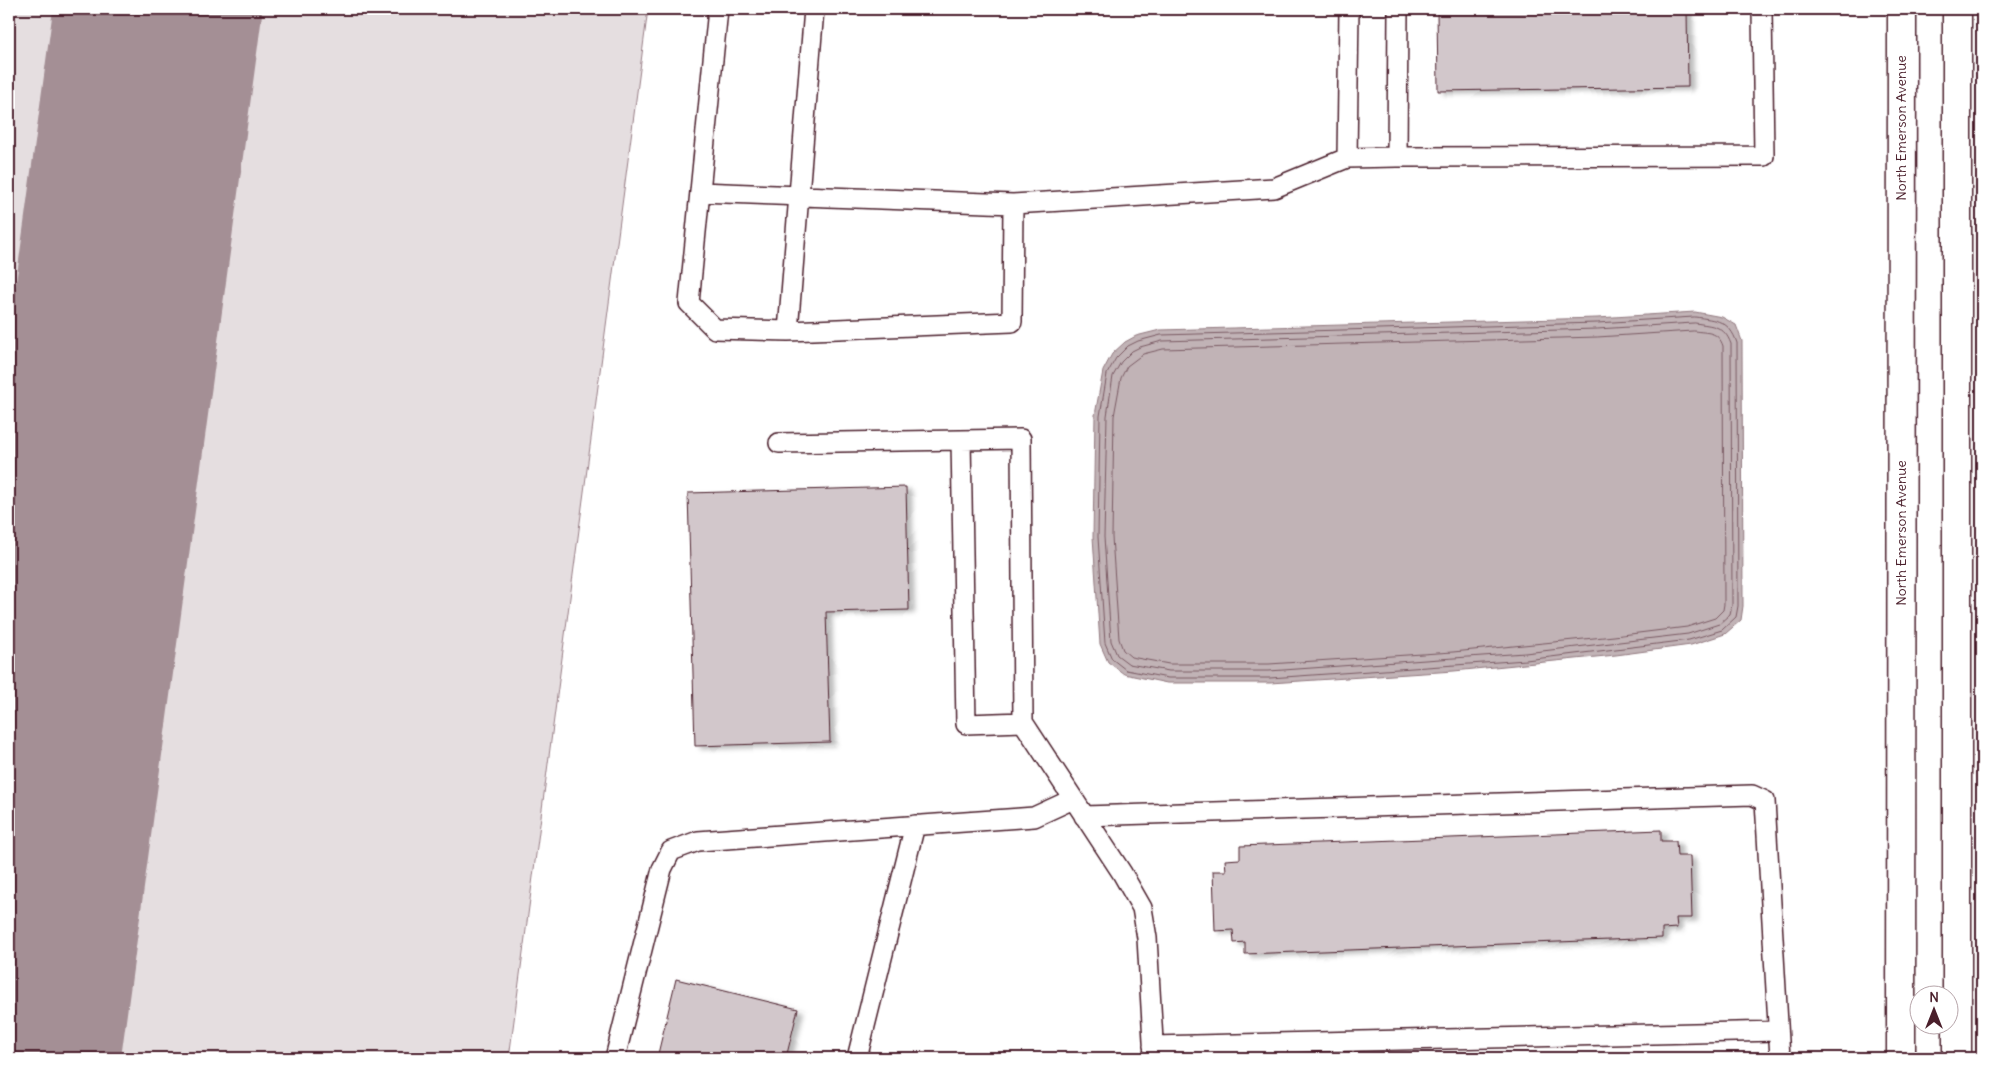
<svg xmlns="http://www.w3.org/2000/svg" width="1991" height="1067" font-family="Delius,sans-serif">
<style>
.built{fill:#f2eeef}
.green{fill:#e5dee0;stroke:#987e86}
.water{fill:#c1b3b6;stroke:#91787e}
.lines{fill:none;stroke-linecap:round;stroke-linejoin:round}
.shore{stroke:#7a5a63;stroke-width:1}
.taxiway{stroke:#a48f95;stroke-width:82}
.runway{stroke:#a48f95;stroke-width:208}
.building{fill:#d2c7cb;stroke:#4a1f2b;filter:url(#shadow)}
.lane-casing{stroke:#4a1f2b;stroke-width:22}
.secondary-casing{stroke:#4a1f2b;stroke-width:31}
.lane{stroke:#fff;stroke-width:19}
.secondary{stroke:#fff;stroke-width:28}
.labels{text-anchor:middle;stroke-width:4;stroke-linejoin:round;paint-order:stroke}
.street-label{font-size:14px;fill:#4a1f2b;stroke:#fff}
</style>
<defs>
<filter id="shadow"><feDropShadow dx="5.5" dy="3" stdDeviation="2.5" flood-color="#0004"/></filter>
</defs>
<rect width="100%" height="100%" fill="#fff"/>
<filter id="ink" filterUnits="userSpaceOnUse"><feTurbulence type="fractalNoise" baseFrequency=".02" numOctaves="2"/><feDisplacementMap in="SourceGraphic" scale="10" xChannelSelector="R" yChannelSelector="G"/><feConvolveMatrix kernelMatrix="1 2 1 2 8 2 1 2 1" color-interpolation-filters="sRGB"/></filter>
<g filter="url(#ink)">
<path class="built" d="M9 9H646L508 1058H9Z"/>
<path class="green" d="M9 9H100L63 288 48 375 42 397 32 413 17 431 9 436Z
M206 9H648L509 1058H65Z
M9 575 17 602 9 672Z"/>
<path class="water" d="M1695 312 1722 317 1736 325 1742 341 1743 606 1741 620 1725 634 1691 645 1616 655 1454 671 1270 683H1167L1124 674 1108 662 1100 644 1093 537 1095 415 1103 371 1112 354 1125 342 1136 336 1160 330 1597 318Z"/>
<g class="lines">
<path class="shore" d="M1695 317C1717 320 1729 320 1737 343L1738 606 1736 617 1722 630 1689 640 1526 660 1270 678H1168L1126 670 1112 659 1105 643 1098 537 1100 416 1107 374 1116 358 1128 346 1138 341 1161 335 1597 323Z
M1695 323C1713 326 1724 325 1731 344L1732 605 1730 614 1719 624 1688 634 1525 653 1269 671H1169L1129 664 1117 655 1111 641 1104 537 1107 416 1113 376 1121 362 1132 351 1140 347 1162 341 1597 329Z
M1694 331C1708 333 1718 331 1723 346L1724 604 1723 610 1715 618 1687 627 1614 636 1453 652 1269 664H1169L1131 657 1123 650 1119 639 1112 537 1114 416 1121 378 1127 366 1143 354 1163 349 1597 337Z"/>
<path class="taxiway" d="M9 493 91 503"/>
<path class="runway" d="M16 1058 158 9"/>
</g>
<path class="building" d="M1437 9H1687L1688 87 1438 91Z
M906 487 909 610 826 612 830 742 695 746 688 493Z
M1661 830V841H1676L1677 856H1690L1692 918H1676L1677 928 1662 929V938L1245 954V942L1234 943 1233 930 1215 931 1213 871H1226L1225 860 1240 859V846Z
M676 979 798 1009 786 1058H657Z"/>
<g class="lines">
<defs>
<path id="lane" d="M718 9 689 303 715 329 788 331 1012 322 1013 204 1274 188 1347 158
M1349 9 1347 158 1397 157 1398 9
M1397 157 1764 156 1762 9
M700 192 1013 204
M788 331 814 9
M961 440 966 724 1023 722
M779 443 1021 439 1023 722 1122 873 1142 908 1147 938 1154 1058
M1084 816 1752 795 1765 801 1780 1058
M1153 1046 1778 1031
M615 1058 662 869 671 851 698 841 1034 817 1073 799
M857 1058 915 825"/>
<path id="secondary" d="M1957 9V1058
M1901 1058 1902 9"/>
</defs>
<use href="#lane" class="lane-casing"/>
<use href="#secondary" class="secondary-casing"/>
<use href="#lane" class="lane"/>
<use href="#secondary" class="secondary"/>
</g>
</g>
<g class="labels">
<g class="street-label">
<text transform="translate(1901 128) rotate(-90)" y="5">North Emerson Avenue</text>
<text transform="translate(1901 533) rotate(-90)" y="5">North Emerson Avenue</text>
</g>
</g>
<rect width="1991" height="1067" fill="none" stroke="#fff" stroke-width="30"/>
<rect x="15" y="15" width="1961" height="1037" fill="none" stroke="#4a1f2b" stroke-width="2" filter="url(#ink)"/>
<g transform="translate(1934 1010)"><circle r="24" fill="#ffffff" stroke="#b7a5aa"/>
<path d="M0-4L9 19L0 12L-9 19Z" fill="#4a1f2b"/>
<text y="-8" font-size="14" font-weight="bold" text-anchor="middle" fill="#4a1f2b">N</text>
</g>
</svg>
